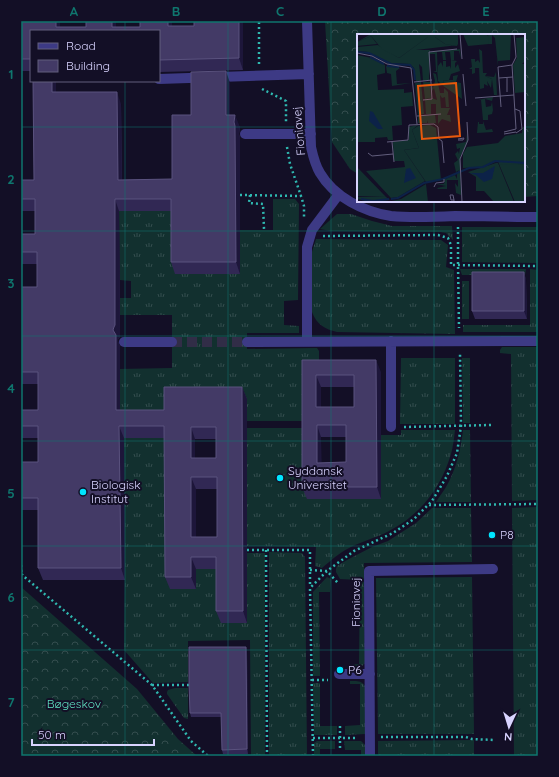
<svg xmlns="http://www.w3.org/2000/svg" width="559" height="777" font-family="Quicksand,sans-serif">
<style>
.grass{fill:url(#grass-tufts)}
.forest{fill:url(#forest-crowns)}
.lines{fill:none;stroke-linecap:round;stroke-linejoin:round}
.minor-tunnel{stroke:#312d47;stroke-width:10;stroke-dasharray:10 5;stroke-linecap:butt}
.path{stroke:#2fb8b0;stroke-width:2.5;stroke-dasharray:2 3;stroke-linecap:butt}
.minor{stroke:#3d3a85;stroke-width:10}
.wall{fill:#312854;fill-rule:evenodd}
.shaded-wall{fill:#1d163a}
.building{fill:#433a66;stroke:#5a527e;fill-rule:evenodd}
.grid{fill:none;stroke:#0f766e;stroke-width:1;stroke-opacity:0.55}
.poi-dot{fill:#00e5ff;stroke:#130f26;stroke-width:1.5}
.labels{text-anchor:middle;stroke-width:4;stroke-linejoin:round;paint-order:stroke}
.street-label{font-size:12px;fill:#d9d4ff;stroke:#130f26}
.poi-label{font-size:12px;fill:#d9d4ff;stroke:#130f26;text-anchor:start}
.park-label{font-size:12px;fill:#5fe0c0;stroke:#130f26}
.inset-river{fill:none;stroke:#0c2248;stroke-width:2}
.inset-road{fill:none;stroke:#625e7d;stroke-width:1}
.view{fill:#e8590c;fill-opacity:0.15;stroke:#e8590c;stroke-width:2}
.inset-edge{fill:none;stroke:#d9d4ff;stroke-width:2}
.neatline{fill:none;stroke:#0f766e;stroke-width:1.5}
.grid-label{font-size:13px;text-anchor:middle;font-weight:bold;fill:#0f766e}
</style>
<defs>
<pattern id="grass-tufts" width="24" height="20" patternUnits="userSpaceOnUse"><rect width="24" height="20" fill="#12302f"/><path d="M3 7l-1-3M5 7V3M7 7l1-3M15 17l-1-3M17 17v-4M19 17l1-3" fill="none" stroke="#344d4e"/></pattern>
<pattern id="forest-crowns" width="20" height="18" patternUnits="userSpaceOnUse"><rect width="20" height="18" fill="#12302f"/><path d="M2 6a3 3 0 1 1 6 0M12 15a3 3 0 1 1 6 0" fill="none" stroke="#344d4e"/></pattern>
</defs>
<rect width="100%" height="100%" fill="#130f26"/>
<path class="grass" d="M273 199H295L299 204 298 300 284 301V325L299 326V333H247V349L317 348 319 351V372L307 421H247V399L169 422H120V369L172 368V315H120V298H131V281L120 280 119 211H175L240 274V230H273Z
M337 214H351L372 221 392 226H452L453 240 446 233 440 232 331 231 320 229Z
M462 227H538V263L462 262Z
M316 239 441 240 448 245 446 267 454 270 455 334 337 332C325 329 317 325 312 312V252Z
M460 269H526L525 275H462Z
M530 269 538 270V332H463V325H530Z
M462 281H469V319H462Z
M502 347H538V500L512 501 511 354 500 353V350Z
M401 358H455V424H400Z
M462 358H470V423H463Z
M246 428H307V499H381V435H401V430H455C454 438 453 447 451 454 441 488 420 515 389 531 376 538 362 541 349 548 339 553 330 561 322 568L315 566 316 547 247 546Z
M463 430H470L471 502H436C439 497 443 492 446 487 456 470 461 449 463 430Z
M124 438H169L196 569H220L247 553H265V756H251L250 640 188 641V682L153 683 124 650 125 580Z
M538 507V756H514L512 508Z
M432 508H471L472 562 364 563 365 663 361 667C356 668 352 668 348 665L359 664 360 580 340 579 336 572V569L337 566 347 560 372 547 388 541 416 523Z
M269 552 302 553 305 557 307 756H269Z
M327 577 331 579 330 592H319L320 676H313V592Z
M472 577 474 734H378L376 578Z
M350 681C356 681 361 680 365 686V734L345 735V726L360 725V684H350Z
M313 683H320V726H337V735H314Z
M175 688H188V719L184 718 167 694V692L168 690Z
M474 740V756H378V741Z
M317 741H335V749H320V756H314V743Z
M344 741H361L365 745V756H361V750H345Z"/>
<path class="forest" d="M325 21H538V196L524 197V35H358V174L350 169 332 142Z
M21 587 137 689 178 739 197 756H21Z"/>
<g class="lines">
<path class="minor-tunnel" d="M172 342H247"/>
<path class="path" d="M259 64V21
M262 89 286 101V122
M287 147 290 164 301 196
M240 195 301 196 304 206V219
M250 195 249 203 263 204 264 229
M458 227V265L459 328
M323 236 438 235 448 238 451 245V265L538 266
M404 427 491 425
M429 505 538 504
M247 550H310V587
M266 550 267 756
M21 565V570L23 575
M310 570 327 571 338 583
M21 574 152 685 191 741 208 756
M312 680H328
M152 685H191
M340 726V751
M381 737H466L472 739 494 740
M313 738H358
M313 756 310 588 327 571 354 551 393 533 414 519 432 501 447 476 457 453 461 426 460 353"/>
<path class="minor" d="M307 21 311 147C313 156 315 165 320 173 334 197 364 212 391 216 412 218 434 217 455 216 483 216 510 217 538 217
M159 79 309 74
M245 134H311
M124 342H172
M247 342 538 341
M307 342V247L312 230 339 194
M391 427V341
M339 674H370
M370 756 369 571 493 569"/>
</g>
<path class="wall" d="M21 21 60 27H86V21H116V27H140L172 21V26H194L243 21V70L159 72V31H31V71H21Z
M33 81H56V92L121 104 122 180 172 179 191 115 230 83V115L240 127 239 134 240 138V274H175L171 262V211H119L120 337 118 339V341L120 347V410H164L242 387 247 399V623H221L216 611V569H196V589H170L165 577V438H124L125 580H43L38 568V510H21V462H38V438H21V410H38V384H21V287H37V264H21V234H35V211H21V180H34ZM195 439H216V458H195ZM196 489H217V537H196Z
M524 272 526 280 527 319H475L472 311Z
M302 360 381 372V499H307L302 487ZM321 387H354V407H321ZM321 437H346V462L321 463Z
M246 647 247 651 248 754H223L222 750 221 717H191L190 713Z"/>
<path class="shaded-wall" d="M56 21H60V31L56 27Z
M112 21H116V31L112 27Z
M168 21H172V38L168 26Z
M239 21H243V70L239 58Z
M226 71 230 83V127L226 115Z
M52 81H56V104L52 92Z
M117 92 121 104 122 192 118 180Z
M235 115 240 127 239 134 240 138V274L236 262 234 122Z
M115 199 119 211 120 337 118 339V341L120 347V422L116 410 113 330Z
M524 272 526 280 527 319 524 311Z
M376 360 381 372V499L377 487Z
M316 375 321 387V419L316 407Z
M242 387 247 399V623L243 611Z
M317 425 321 437 322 475 317 463Z
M119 426 124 438 125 580 121 568Z
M191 427 195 439V470L191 458Z
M191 477 196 489V549L191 537Z
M191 557 196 569V589L191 577Z
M246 647 247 651 248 754 247 749Z"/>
<path class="building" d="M21 21H56V27H86V21H112V27H140V21H168V26H194V21H239V58L159 60V31H31V59H21Z
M226 71V115H235L234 122 235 126 236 262H171V199H115V325L114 327 113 330 116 335V410H164V387H242L243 611H216V557H191V577H165L164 426H119L121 568H38V498H21V462H38V426H21V410H38V372H21V287H37V252H21V234H35V199H21V180H34L33 81H52V92H117L118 180 172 179V115H191V72ZM191 427H216V458H191ZM191 477H217V537H191Z
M472 272H524V311H472Z
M302 360H376L377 487H302ZM316 375H354V407H316ZM317 425H346V462L317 463Z
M189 647H246L247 749 222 750 221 713H190L189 684Z"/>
<path class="grid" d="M125 21V31M228 21V756M331 21V756M434 21V35M125 81V756M21 127H358M524 127H538M434 201V756M21 231H538M21 336H538M21 441H538M21 546H538M21 650H538"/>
<g class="poi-dot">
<circle cx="280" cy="478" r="4"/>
<circle cx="83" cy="492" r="4"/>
<circle cx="492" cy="535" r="4"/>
<circle cx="340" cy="670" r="4"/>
</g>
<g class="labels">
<g class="street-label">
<text transform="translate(299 131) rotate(-95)" y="4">Fioniavej</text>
<text transform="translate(356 602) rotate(-90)" y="4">Fioniavej</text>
</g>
<g class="poi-label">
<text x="288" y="475">Syddansk<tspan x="288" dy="14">Universitet</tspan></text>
<text x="91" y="489">Biologisk<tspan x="91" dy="14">Institut</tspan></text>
<text x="500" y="539">P8</text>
<text x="348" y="674">P6</text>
</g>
<g class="park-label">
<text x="74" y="708">Bøgeskov</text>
</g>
</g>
<g transform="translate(357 34)">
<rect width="168" height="168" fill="#130f26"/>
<path d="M14 2 20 10 0 12V8ZM72 2 78 3 88 10 101 11 59 16H73L72 46 66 47 65 33 62 30 64 47H59L57 34 53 30 34 29 11 18 0 17V13L21 11 42 24ZM103 15 104 25 102 17H97V26H94L93 18H88L89 26H86L85 18H80L81 47 80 38H76L79 37 78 20H72L73 18ZM122 15 125 17 126 39H123H130L128 42 135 45 134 54 130 47 131 52 127 50V54L123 55 122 34H118V39L115 40V35H112L115 33 114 25H118V28L121 26 123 29ZM0 21 15 24 28 31V39L20 41 21 56 47 55V59L55 58 56 72 44 73 45 91 35 92 36 106H31L30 103 18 104V108H0ZM29 32 43 34 39 37 40 50 54 49 35 52 34 40 30 39ZM76 39 79 40 83 59H87V54L91 58 92 73H89L88 63 85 64 83 61 84 74H93L90 81H93L94 88 85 85 81 90V81L84 80H79V70H74V80H69L68 66 75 65V58V64L80 66 77 54 75 57 74 48 76 54 78 47ZM64 48 67 80 61 81 58 49ZM66 48H73L74 64 68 65ZM136 63 135 67 128 65 129 73 134 72 135 68 136 76 135 80 131 81V86H126L124 66H121ZM78 81 79 89H71L70 86V89H61V82ZM126 87 129 96 135 95 136 98 120 99 121 88H119H122V90H126ZM61 91 55 96 62 114 47 116 68 147 41 163 34 164 9 137 48 133 47 127H37L36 108 52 106 51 93ZM110 99 111 107 103 123 104 161 99 159 98 149 101 153V146H90V155H81L80 154 89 152 79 150H87L88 145 98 141 100 145V140L102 136 99 138 97 129 101 126 98 120 101 117 102 120 103 114 100 115 99 110 109 108ZM139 129H141L157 168H137L127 157H119V143L111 138ZM154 129 168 131V168H158L142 130ZM0 133 29 163 0 162ZM69 150 71 168H30L44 165Z" fill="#12302f"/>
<path d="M14 0H101V10L100 12 88 10 78 3H71L42 24 25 15 14 2 0 8ZM106 0H128L133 3 132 10 111 12ZM139 38 140 61H137L135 45 128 42 137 43ZM87 46 104 49 105 65 85 51ZM73 91 79 94 84 146 69 148 47 116 62 114 55 96 61 92ZM166 93H168V131L142 130 141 127 126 133 106 134V120L110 113 141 109 148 102 165 99ZM0 163H29L33 166 14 168 0 165Z" fill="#12302f"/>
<path d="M131 0H154L153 26 141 27V32L138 4 135 1V10H132ZM168 3V27L165 30H168V58L158 59 156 31 160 24 159 4ZM94 26 100 27 98 29V34L101 30 103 37 94 40 92 46H96V42L101 41 99 48 103 49 87 46 85 51 81 47V32L84 28 86 33V27H89V33L93 32 94 35Z" fill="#12302f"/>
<path d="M13 77 16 78 26 95H21L12 87ZM138 132 135 145 127 148 119 141 113 139H126ZM53 134 59 144 47 149 49 135Z" fill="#0c2248"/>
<path class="inset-river" d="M0 18 12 19 34 30 53 31 57 36 58 46M13 23 27 30M30 32 42 33M4 165 16 167 32 165M34 165 41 164 67 149 86 145 112 134 126 133 138 127 168 129"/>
<path class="inset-road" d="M103 0 105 25M0 19 15 22 30 30 54 34 60 90M106 40 109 72M142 44 156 43M150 44V58M57 48 75 46M118 64 157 61M66 66 75 65 72 18 100 15M144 73 141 33 155 31M158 75 163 77 165 95 159 99M60 82 84 80M147 98 159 95 155 31 159 23 157 0M147 100 159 98M101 105 107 104 106 106H101M30 108 51 106 52 91 77 90 81 93 82 105 85 107 87 129M35 108 37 128M11 119 15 122 36 120M77 153 79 149 87 148V145M97 166H94L93 161H96L97 166V168M105 168 103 125 111 106 110 88"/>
<path class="view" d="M99 49 103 102 65 105 61 52Z"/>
<rect width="168" height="168" class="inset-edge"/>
</g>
<rect width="559" height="777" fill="none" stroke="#130f26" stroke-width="44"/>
<rect x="30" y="30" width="130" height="52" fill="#130f26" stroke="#625e7d"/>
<rect x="38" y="43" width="20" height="6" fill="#3d3a85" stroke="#625e7d"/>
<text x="66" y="50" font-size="12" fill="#d9d4ff">Road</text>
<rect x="38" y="60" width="20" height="12" fill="#433a66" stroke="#625e7d"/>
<text x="66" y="70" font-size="12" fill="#d9d4ff">Building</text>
<g transform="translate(509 727) rotate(184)" stroke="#130f26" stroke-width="3" paint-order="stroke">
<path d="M0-3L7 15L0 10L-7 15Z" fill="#d9d4ff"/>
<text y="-6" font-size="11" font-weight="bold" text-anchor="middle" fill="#d9d4ff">N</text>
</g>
<path d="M32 739v6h122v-6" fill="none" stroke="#d9d4ff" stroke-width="2"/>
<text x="38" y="739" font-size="12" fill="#d9d4ff" stroke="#130f26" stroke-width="3" paint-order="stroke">50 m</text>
<rect x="22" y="22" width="515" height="733" class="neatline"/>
<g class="grid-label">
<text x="74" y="16">A</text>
<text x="176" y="16">B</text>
<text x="280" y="16">C</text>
<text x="382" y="16">D</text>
<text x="486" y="16">E</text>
<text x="11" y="79">1</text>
<text x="11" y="184">2</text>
<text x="11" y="288">3</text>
<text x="11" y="393">4</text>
<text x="11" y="498">5</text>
<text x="11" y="602">6</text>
<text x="11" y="707">7</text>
</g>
</svg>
